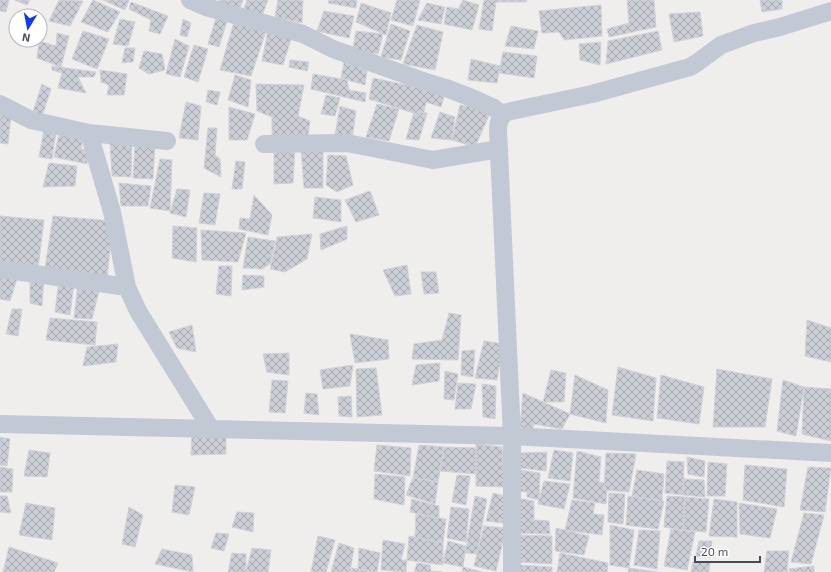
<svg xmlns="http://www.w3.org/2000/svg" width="831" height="572" font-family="'Exo 2',sans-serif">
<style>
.building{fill:url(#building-cross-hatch);stroke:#d1d1d9}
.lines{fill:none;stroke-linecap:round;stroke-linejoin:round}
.minor{stroke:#c3c8d5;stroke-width:18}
</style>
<defs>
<pattern id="building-cross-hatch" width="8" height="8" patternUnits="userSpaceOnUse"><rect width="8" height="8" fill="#ccced5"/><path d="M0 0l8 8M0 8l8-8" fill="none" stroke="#a7a9b0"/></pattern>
</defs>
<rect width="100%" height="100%" fill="#f0eeed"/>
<path class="building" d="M0 0H9L6 12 0 11Z
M14 0H30L27 5Z
M59 0 83 1 70 26 49 21Z
M93 0 120 12 108 32 81 22Z
M103 0H129L125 10Z
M219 0H243L238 12 218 2Z
M247 0H268L262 16 243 12Z
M278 0H303L302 23 275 17Z
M329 0H357L356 8 328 3Z
M397 0H420L413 26 391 20Z
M463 0 479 5 472 30 444 24 447 7 458 9Z
M484 0H527L526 2H496L492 31 479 29Z
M627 0H654L656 27 609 37 607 29 629 23Z
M760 0H782V9L762 12Z
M131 2 168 16 160 34 149 31 151 20 129 9Z
M361 3 391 13 386 35 356 22Z
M427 3 445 7 441 24 418 20Z
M601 5 602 36 564 40 559 32 542 33 539 11Z
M324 11 354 16 349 38 317 31Z
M700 12 703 36 674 42 669 14Z
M216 18 227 21 219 47 208 44Z
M120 19 135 22 128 46 113 44Z
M183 19 191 23 187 37 180 35Z
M234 22 266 31 251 76 220 70Z
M391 24 410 31 401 60 381 57Z
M417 25 443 32 435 70 403 64Z
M511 26 538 31 534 49 505 46Z
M83 31 109 39 97 69 72 59Z
M268 31 291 39 283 65 262 61Z
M356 31 383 34 378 54 353 50Z
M658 31 662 50 606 64 608 41Z
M57 33 69 36 61 67 37 58 39 41 56 46Z
M175 39 189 46 180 77 166 74Z
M601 42 600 65 580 60 579 44Z
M194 45 208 49 198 82 184 77Z
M125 48H135L133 62 122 63Z
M144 51 162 54 165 70 149 74 139 68Z
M503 52 537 56 534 78 499 73Z
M471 59 500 66 497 83 468 80Z
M290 60 309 62 307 71 289 67Z
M344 62 367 71 365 85 341 78Z
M52 66 96 72 94 77H78L86 93 58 88 62 73 52 70Z
M100 70 127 74 124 95H107L109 85 101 82Z
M313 74 347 80 349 90 366 93 365 102 311 89Z
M235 75 251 80 248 107 228 100Z
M373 78 445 93 441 107 426 102 423 116 369 99Z
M42 84 51 89 42 117 32 115Z
M256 84 304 85 298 116 310 121 307 142 272 140V117L257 111Z
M208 90 220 92 217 105 206 102Z
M326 95 340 98 335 116 321 114Z
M186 102 201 106 198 140 179 138Z
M377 104 399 109 389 141 366 137Z
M460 105 491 111 475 147 452 140Z
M340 106 356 111 352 139 335 135Z
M229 107 255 114 247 140H229Z
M0 112 11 115 8 144 0 143Z
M414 112 427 113 419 140 406 139Z
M440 112 455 117 452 140 431 138Z
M208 128H217L215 155 220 159 221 177 204 168Z
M44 129 56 132 52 159 39 157Z
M59 134 83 138 81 149 89 151 87 164 54 157Z
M110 141 132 142 131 177 112 176Z
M135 143 155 144 153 179 133 178Z
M295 147 293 183 274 184V151Z
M323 148V188H304L301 149Z
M328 155 346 156 353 185 337 192 326 185Z
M160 159 172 160 170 211 150 208Z
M236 161 245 162 242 189H232Z
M49 163 77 166 75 186 43 187Z
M119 183 151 186 148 206H121Z
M177 189 190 190 186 217 170 213Z
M370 191 379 215 356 222 345 200Z
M204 193 220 194 215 225 199 223Z
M254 195 272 215 268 235 239 229 240 218 250 219Z
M315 197 341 200V222L313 218Z
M0 216 44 220 38 269 0 261Z
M53 216 113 221 107 278 45 268Z
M173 226 197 228 196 262 172 258Z
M347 226V239L321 250 320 234Z
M201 230 246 233 238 262 202 260Z
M312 234 307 259 285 272 270 269 277 237Z
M248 237 275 241 270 264 262 269 243 268Z
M407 265 411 294 395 296 383 270Z
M219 266H232L231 296 216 294Z
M421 272H436L439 293 424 294Z
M0 275 17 279 10 301 0 299Z
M30 275 44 277 42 306 30 303Z
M243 275 264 276V287L242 290Z
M59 280 74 283 70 315 55 312Z
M78 284 99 291 92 319 74 318Z
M12 309H22L18 336 6 334Z
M449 313 461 315 458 360 412 359 414 344 442 340Z
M50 318 97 322 95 345 46 340Z
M807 320 831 328V362L805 356Z
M192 325 196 352 177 348 169 332Z
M350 334 388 340 389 359 355 363Z
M484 341 503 344 497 380 475 378Z
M118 344 116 362 83 366 87 347Z
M475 350 473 377 461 375 462 351Z
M289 353V375L267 372 263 354Z
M440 363 439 381 412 385 416 365Z
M353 365 350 386 323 389 320 370Z
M618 367 656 378 653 421 612 415Z
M376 368 382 415 357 417 356 369Z
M717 369 772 379 765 427H713Z
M551 370 566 373 564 402H543Z
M445 371 458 374 454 400 444 399Z
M575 375 608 390 606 423 570 414Z
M661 375 704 387 699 424 657 418Z
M272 380 288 381 285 413 269 412Z
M783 380 804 387 796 436 777 431Z
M458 383 476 384 471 409H455Z
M482 384 496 386 495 419 483 417Z
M804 387 831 389V441L802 434Z
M306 393 317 394 319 415 304 413Z
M523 393 570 414 562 429 534 424 531 433 520 426Z
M351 396 352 417 339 416 338 397Z
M192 434H226V454L191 455Z
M0 437 10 439 7 466 0 465Z
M476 444 502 447 504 487 476 486Z
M377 445 411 448 410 476 374 471Z
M419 445 444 447 438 482 413 478Z
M444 447 476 448V474L440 471Z
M29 450 50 453 47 477 24 476Z
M554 450 573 453 570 481 548 478Z
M577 451 601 457 599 482 605 483 604 490H607L606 504 573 498Z
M547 452 546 471 520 468V453Z
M606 453 636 454 629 492 604 490Z
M687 457 705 461 704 477 688 474Z
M667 461 684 462 683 495 665 493Z
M708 462 727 464 725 496H707Z
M745 465 787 469 784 507 743 500Z
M0 467 13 469 12 492H0Z
M808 467 831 468 825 512 800 510Z
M520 470 540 473 539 500 527 497V492L517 491Z
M637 470 664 474 662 501 632 496Z
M375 474 405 477 404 505 374 499Z
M457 475 470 476 466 505 452 502Z
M413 478 438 482 435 504 406 495Z
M684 479 704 480 705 497 683 495Z
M544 481 570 484 564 509 538 504Z
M175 485 195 487 189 515 172 512Z
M493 493 508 497 503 523 486 521Z
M609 493 625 494 623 524 608 522Z
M0 496H7L11 513 0 512Z
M475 496 487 499 477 554 465 553Z
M628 496 664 501 658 529 626 525Z
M667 496 685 497 683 530 664 527Z
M685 497 709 499 706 532 683 530Z
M516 498 534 501V520L549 521 550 534 518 533Z
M412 499 439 506V518L410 512Z
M714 499 737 502V537L709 536Z
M572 500 595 503 593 514 604 515 602 535 565 530Z
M26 503 55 508 52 540 19 535Z
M739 503 777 509 770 538 740 534Z
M129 507 143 515 135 547 122 544Z
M451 507 469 509 466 542 447 538Z
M237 512 254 513 253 532 232 527Z
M804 513 824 515 811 564 791 562Z
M416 514 446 519 443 543 415 537Z
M610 525 634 530 629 568 610 565Z
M484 526 506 528 496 571 474 566Z
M556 528 589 536 584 555 555 551Z
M671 529 695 532 687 570 664 566Z
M639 530 660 531 657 569 634 565Z
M216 533 229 534 224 551 211 548Z
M518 535 552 536V564L519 562Z
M318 536 335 540 326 572H311Z
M409 536 443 543V565L407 560Z
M383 540 405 544 401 560H407L406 572 381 570Z
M448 541 466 546 463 567 443 563Z
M699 541H712L710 558 696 556Z
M339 543 354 548 350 572H331Z
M9 547 58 563 54 572H3Z
M252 548 271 550 268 572H246Z
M359 548 380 553 377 572 358 569Z
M162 549 192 555 193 572 155 564Z
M767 551H789L787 572H764Z
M232 553 246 554V572H228Z
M560 553 608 563 607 572H557Z
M693 562 710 563 709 572H691Z
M417 563 430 565 431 571 442 572H414Z
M519 565 552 567V572H518Z
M814 566V572H790L789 569Z
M463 567 482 572H462Z
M352 568 358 569 378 572H351Z
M629 568 658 572H628Z"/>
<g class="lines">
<path class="minor" d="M190 0 206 7 303 34 333 49 423 81 446 88 472 98 494 108 503 115
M0 104 31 120 89 133
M167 141 89 133 112 212 127 287 138 311 211 429
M264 144 347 143 433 160 499 149
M0 269 127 287
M0 424 512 436 831 453
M512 572V436L498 130C498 122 500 116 507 112L592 94 690 67 698 62 721 45 754 33 780 27 831 11"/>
</g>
<g transform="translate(28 28) rotate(190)"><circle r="19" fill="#ffffff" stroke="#b5b7bd"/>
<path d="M0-3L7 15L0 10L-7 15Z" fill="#153be2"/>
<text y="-6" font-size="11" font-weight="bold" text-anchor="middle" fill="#454b5b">N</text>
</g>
<path d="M695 556v6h65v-6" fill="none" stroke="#454b5b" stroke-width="2"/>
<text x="701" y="556" font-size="12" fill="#454b5b" stroke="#ffffff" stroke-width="3" paint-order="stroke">20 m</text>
</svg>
